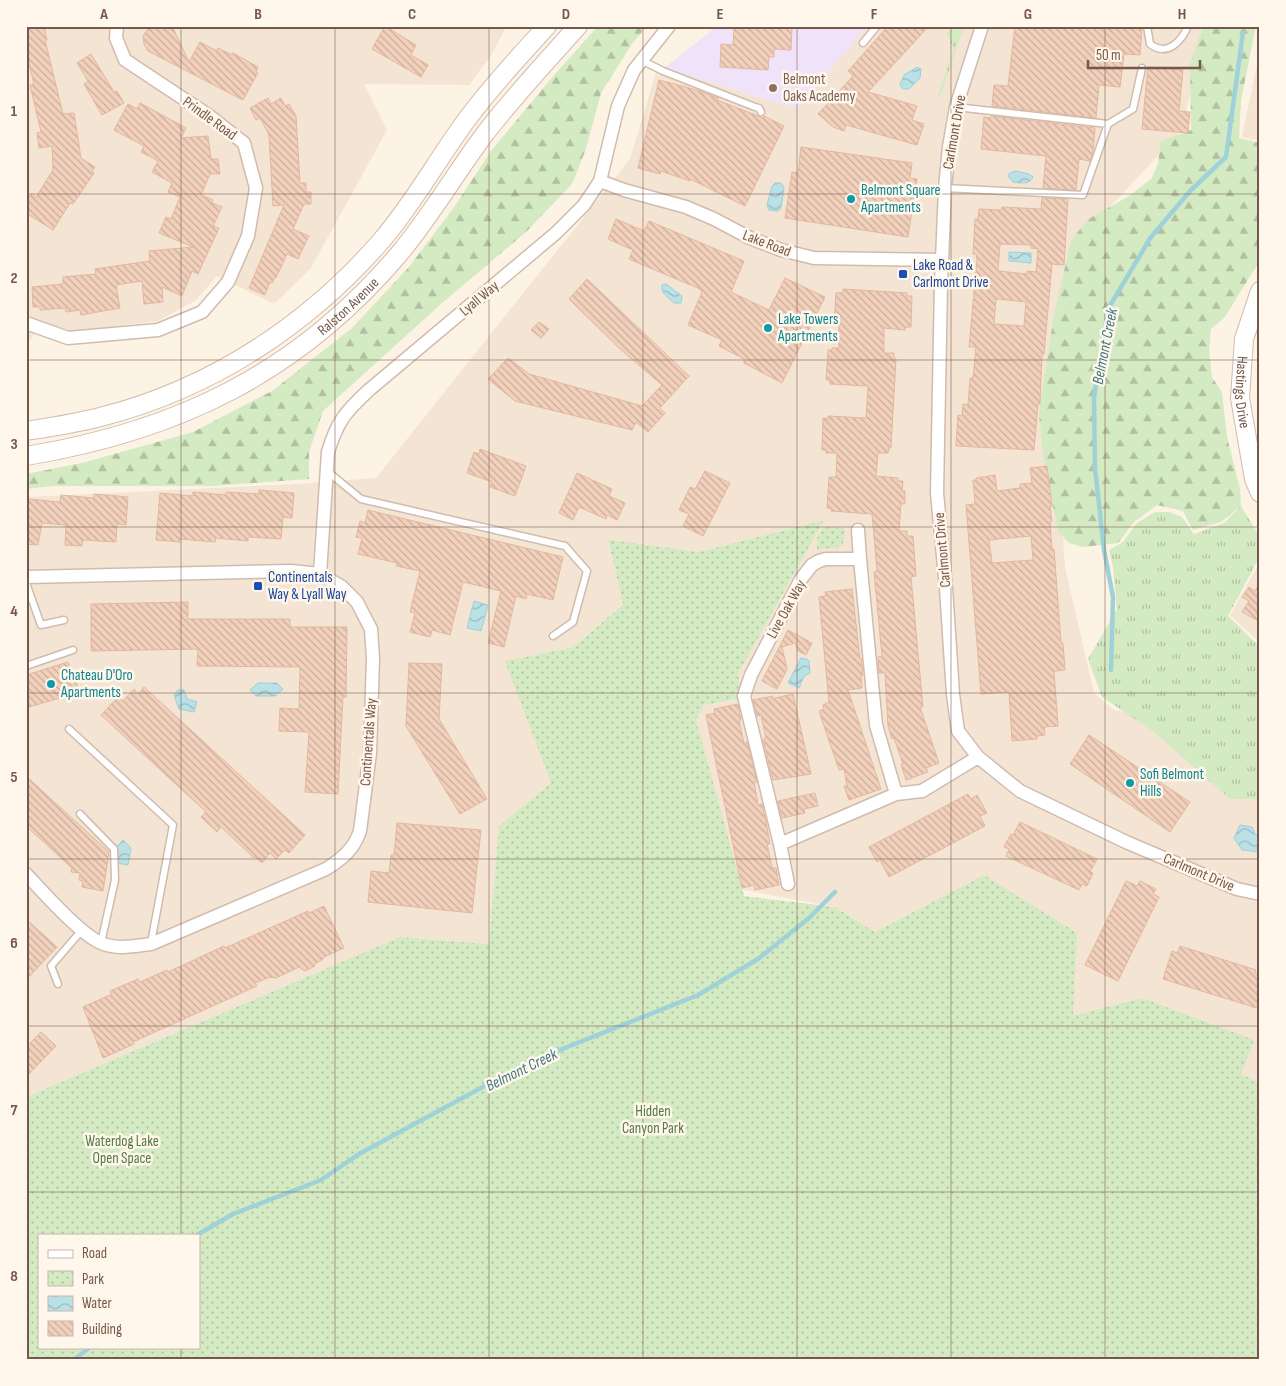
<svg xmlns="http://www.w3.org/2000/svg" width="1286" height="1386" font-family="'Sofia Sans Condensed',sans-serif">
<style>
.residential{fill:#f4e4d3}
.education{fill:#f0e2f9}
.grass{fill:url(#grass-tufts)}
.forest{fill:url(#forest-firs)}
.park{fill:url(#park-dots);fill-rule:evenodd}
.water{fill:url(#water-waves);stroke:#9fd1d8}
.lines{fill:none;stroke-linecap:round;stroke-linejoin:round}
.stream{stroke:#9fd1d8;stroke-width:4.5}
.building{fill:url(#building-back-hatch);stroke:#e5b79d;fill-rule:evenodd}
.lane-casing{stroke:#d0bcae;stroke-width:9}
.street-casing{stroke:#d0bcae;stroke-width:15}
.secondary-casing{stroke:#d3bcab;stroke-width:20}
.lane{stroke:#fff;stroke-width:6}
.street{stroke:#fff;stroke-width:12}
.secondary{stroke:#fff;stroke-width:18}
.grid{fill:none;stroke:#76584a;stroke-width:1;stroke-opacity:0.55}
.education-dot{fill:#8d6e63;stroke:#fff7eb;stroke-width:2}
.culture-dot{fill:#0f9aa8;stroke:#fff7eb;stroke-width:2}
.transit-dot{fill:#1a4fb4;stroke:#fff7eb;stroke-width:2}
.labels{text-anchor:middle;stroke-width:5;stroke-linejoin:round;paint-order:stroke}
.education-label{font-size:15px;fill:#785e54;stroke:#fff7eb;text-anchor:start}
.street-label{font-size:15px;fill:#76584a;stroke:#fff7eb}
.culture-label{font-size:15px;fill:#0d838f;stroke:#fff7eb;text-anchor:start}
.transit-label{font-size:15px;fill:#164399;stroke:#fff7eb;text-anchor:start}
.park-label{font-size:15px;fill:#547b42;stroke:#fff7eb}
.water-label{font-size:16px;font-style:italic;fill:#407982;stroke:#fff7eb}
.neatline{fill:none;stroke:#76584a;stroke-width:2}
.grid-label{font-size:16px;text-anchor:middle;font-weight:bold;fill:#76584a}
</style>
<defs>
<pattern id="grass-tufts" width="24" height="20" patternUnits="userSpaceOnUse" patternTransform="scale(1.25)"><rect width="24" height="20" fill="#d4eac3"/><path d="M3 7l-1-3M5 7V3M7 7l1-3M15 17l-1-3M17 17v-4M19 17l1-3" fill="none" stroke="#b1c0a0"/></pattern>
<pattern id="forest-firs" width="22" height="20" patternUnits="userSpaceOnUse" patternTransform="scale(1.25)"><rect width="22" height="20" fill="#d4eac3"/><path d="M5 1l3.5 6h-7zM16 11l3.5 6h-7z" fill="#b1c0a0"/></pattern>
<pattern id="park-dots" width="8" height="8" patternUnits="userSpaceOnUse" patternTransform="scale(1.25)"><rect width="8" height="8" fill="#d4eac3"/><path d="M2 2h.1M6 6h.1" fill="none" stroke="#b1c0a0" stroke-width="1.8" stroke-linecap="round"/></pattern>
<pattern id="water-waves" width="16" height="10" patternUnits="userSpaceOnUse" patternTransform="scale(1.25)"><rect width="16" height="10" fill="#b9e1e6"/><path d="M0 5q4-4 8 0t8 0" fill="none" stroke="#9bb9bc"/></pattern>
<pattern id="building-back-hatch" width="6" height="6" patternUnits="userSpaceOnUse" patternTransform="scale(1.25)"><rect width="6" height="6" fill="#f2d1bc"/><path d="M-1 5l2 2M0 0l6 6M5-1l2 2" fill="none" stroke="#c9ac9b"/></pattern>
</defs>
<rect width="100%" height="100%" fill="#fcf3e5"/>
<path class="residential" d="M26 26H507L490 57 469 85 364 84 387 130 311 268 274 304 217 276 195 301 158 321 74 331 42 323 26 346Z
M867 26H1207L1181 131 1081 238 1052 380 1065 567 1094 693 1114 710 1156 716 1260 778V1083L1240 1075 1254 1040 1072 1016 1077 934 984 875 875 932 835 907 738 889 696 720 704 705 737 699 740 682 738 674 824 520 699 552 608 541 623 603 574 647 506 661 551 783 499 826 489 944 400 937 26 1097V497L297 484 376 478 630 159 658 66 798 109Z
M1260 50V141L1242 137Z
M1260 562V643L1230 615Z"/>
<path class="education" d="M717 26H867L798 109 664 68Z"/>
<path class="grass" d="M954 26H964L940 97 938 95 954 49 947 34 951 28Z
M1241 506 1260 537V556L1228 616 1260 647V799H1230L1154 732 1102 697 1088 659 1117 609 1113 567 1109 550 1123 542 1137 523 1155 512H1169L1182 517 1194 534 1224 523Z"/>
<path class="forest" d="M598 26H647L632 44 601 93 586 149 572 184 527 231 441 304 323 411 309 452V479L213 486H54L26 489V474L82 463 193 432 272 391 352 328 409 267 455 206 491 151 555 74Z
M1203 26H1236L1237 29 1256 26 1241 100 1239 138 1260 143V260L1225 317 1211 329 1209 349 1212 377 1222 392 1227 437 1240 489 1241 506 1221 522 1193 530 1183 511 1157 505 1134 522 1118 543 1082 547 1069 543 1058 531 1043 455 1039 413 1054 315 1071 241 1087 220 1129 196 1152 178 1158 163 1161 141 1191 130 1190 65Z"/>
<path class="park" d="M824 520 738 674 740 682 737 699 704 705 696 720 744 896 835 907 875 932 984 875 1077 933 1073 1016 1142 998 1254 1040 1241 1074 1260 1083V1360H26V1097L400 937 489 944 499 826 551 783 505 661 574 647 623 604 608 540 699 552ZM39 1235H199V1347H39Z
M824 527 844 528C846 554 837 545 817 550V538Z"/>
<path class="water" d="M917 67 921 69 920 78 909 89H903L900 85 904 75Z
M1016 171 1029 174 1033 177C1030 185 1020 183 1013 182L1008 176 1010 173Z
M775 183H781L784 188 781 208 778 211 769 210 767 205 772 186Z
M1009 252 1031 253V263L1009 261Z
M666 284 682 296 681 303H674C669 298 660 293 662 285Z
M474 601 488 605 481 631 467 628Z
M801 658 807 659 809 661 810 673 804 676 799 688 788 683Z
M258 683H277L283 689 275 696H256L250 690Z
M178 690H184L187 699 197 702 194 712 179 709 174 695Z
M1240 825 1252 827 1255 834 1260 836V852L1242 850 1234 838Z
M123 840 131 848 128 865 116 863 119 853 115 849Z"/>
<g class="lines">
<path class="stream" d="M1111 670 1113 597 1104 550 1095 468 1094 397 1108 309 1151 237 1190 191 1226 157 1243 32
M197 1235 233 1214 321 1180 359 1154 527 1063 698 995 758 959 809 918 835 892
M74 1360 90 1347"/>
</g>
<path class="building" d="M26 26H44L47 40H45L63 114 74 113 81 158 95 167 92 171 94 173 73 204 70 203 53 230 26 213V202L31 194 36 197 53 170 52 146 39 148 37 133 41 132 30 85 34 84 26 52Z
M150 26H172L189 62 200 42 217 51 218 48 232 55 233 53 258 67 256 72 258 73 243 100 148 51 144 44 143 36Z
M385 26 416 45 411 55 428 65 421 77 372 49Z
M734 26 792 28 791 50 774 49V57H769L768 70 720 67 721 44 733 45Z
M888 26H929L868 92 917 106 912 120 924 124 917 145 846 125 844 131 833 127 818 114 853 76 848 71Z
M1015 26H1142L1140 55 1124 54 1120 87 1099 85 1096 118 992 106 994 85 1008 86Z
M91 54 114 92 117 91 124 103 102 115 84 84 88 81 77 63Z
M1148 67 1183 70 1179 111 1190 112 1188 133 1142 129Z
M659 80 697 90 718 98 717 100 763 118 764 116 784 126 745 206 690 179V181L661 171 660 174 638 168Z
M268 98 271 104 281 98 285 106 289 104 296 116 300 183H306V192H311V204H304L293 229 309 236 298 259 287 254 276 278 275 277 272 283 270 282 265 295 249 288 284 205 273 206 269 135 260 118 256 120 250 108Z
M140 103 186 128 181 138 208 136 211 159H218L220 174H210L201 195 213 200 212 203 222 207 213 226 219 228 198 274 192 271 182 296 162 287 163 302 144 304 142 281 116 285 120 308 81 315 80 310 66 312 65 308 40 310V307H33L32 287 63 284V277L96 274 95 269 150 261 149 251 193 247 159 233 166 217 171 219 180 197 168 192 172 183 152 172 158 161 141 152 144 146 114 130 128 104 137 109Z
M991 116 1095 128 1093 152 1090 161 1079 159 1076 190 1043 188 1046 156 981 149 984 117 991 118Z
M801 147 912 163 910 178 917 179 908 237 785 218 792 172 798 173Z
M1042 198 1068 199 1064 265 1052 264 1044 354H1042L1040 404 1038 403 1034 450 956 446 958 415 962 416 963 404 968 405 970 378H973L976 347H969L977 260 976 254H973L975 219H978L979 209 1002 210V207L1041 209ZM1000 244 1031 245V248L1038 249 1036 272 1027 271V274L998 271ZM996 299 1026 302 1024 326 994 324Z
M616 219 644 231 649 221 744 261 731 292 769 310 785 278 825 297 782 383 744 363V359L719 346 722 340 688 325 702 292 700 290V289L629 259 633 250 608 239Z
M587 279 689 376 660 408 665 413 648 432 636 422 632 430 515 401 488 379 508 358 529 374 642 406 662 385 619 348 569 299Z
M843 289 907 293V296H912L911 327H906L905 330 884 328V353H894V358L896 359 891 448H889L888 453H878L876 476 898 478V481H903L902 491H905V504H901L899 531H907V536H913L916 576 911 577 923 707H920L939 763 926 768 928 772 906 780 901 764H903L894 738 892 739 888 726 885 673H879L878 657 882 656 874 572 877 571 872 514 831 511 832 509 827 508 829 477H836L837 453H826V450H822L823 418 828 419V416L866 418 868 386 830 384V380H826L828 350H832V348H839V323H834L836 293H843Z
M539 322 549 329 541 338 531 330Z
M480 449 526 466 515 496 490 487 492 482 467 473 474 452 479 454Z
M1047 466 1052 506H1050L1052 521 1050 522 1052 550 1054 549 1061 643H1063L1065 670 1054 671 1058 726 1044 727 1045 735 1037 736V739L1012 741 1009 692 981 694 966 505 975 504 973 480H976V478L995 475 997 491 1020 488V484L1032 483 1030 468ZM1031 536 1033 560 992 563 989 540Z
M705 471 730 483 703 536 683 526 689 514 679 510 690 487 695 489Z
M577 473 612 489 609 496 625 503 617 520 607 515 606 519 579 507 573 520 559 513Z
M259 490 294 493 292 518 283 517 281 539 248 537V541L216 538 215 542 180 539V542L156 540 160 493 193 496V492L226 495V492L259 494Z
M94 494 128 497 126 525 117 524 116 542 83 540 82 546 65 545 66 525 42 523 38 545 26 544 27 499 60 502 61 495 94 498Z
M368 510 563 557 553 600 527 594 526 599 516 596 504 647 488 643 501 591 463 582 450 635 432 630 430 637 410 632 415 613 410 612 420 571 396 566 397 563 358 554 362 538 356 537 360 521 365 523Z
M1260 582V622L1242 612 1249 601 1242 597 1249 587 1255 591Z
M852 589 860 659 861 658 863 675H861L862 688 848 690 881 789 849 800 844 786H847L844 769 839 770 819 711 824 709 823 705 829 702 819 597 826 596 825 592Z
M188 602V619H290V627H347L346 697H343L338 794 305 792 309 732 279 731 280 708 299 709 300 667 197 666 198 649 91 651V604Z
M788 630 812 643 806 655 798 651 795 643 782 647 787 669 777 689 762 681Z
M68 662 80 692 26 708V675Z
M409 663 442 664 439 719 487 799 460 814 406 726Z
M144 687 305 835 289 853 285 850 276 859 270 853 262 863 255 857 254 858 221 827 217 832 201 817 206 812 101 715 118 697 123 701 134 689 138 694Z
M793 694 811 774 773 780 763 739 766 738 761 715 757 716 753 700 773 696 771 699Z
M738 704 741 720H739L744 743 747 742 757 782H754L758 805 762 804 766 822 770 844H767L772 868H776L779 885 755 890 754 885 742 888 706 715 715 713 714 709Z
M1089 735 1190 802 1170 832 1070 764Z
M26 776 109 852 103 891 82 887 83 881 79 880 80 873 71 872 72 868 26 826Z
M815 793 818 806 804 809 805 813 782 818 778 801Z
M968 794 971 799 977 795 987 813 980 816 985 826 889 877 880 860 877 862 869 847Z
M1020 822 1097 859 1090 872 1093 873 1087 886 1082 884 1079 890 1006 856 1009 849 1004 847 1011 834 1013 835Z
M397 823 481 830 472 913 368 902 371 871 389 873 391 855H394Z
M1126 881 1137 886 1140 881 1156 889 1153 894 1159 897 1118 981 1085 965Z
M324 906 344 948 324 957 322 960 314 964 315 966 305 971 299 967 276 978 270 977 255 983 257 986 133 1042 134 1044 103 1058 83 1007 112 994 110 991 138 979 140 982 167 970 168 972 224 946 225 948 308 911 309 913Z
M26 919 57 947 26 980Z
M1180 946 1256 970 1255 973 1260 975V1009L1163 979 1172 951 1177 953Z
M41 1032 56 1046 26 1077V1047Z"/>
<g class="lines">
<defs>
<path id="lane" d="M1147 26 1150 44C1167 57 1181 42 1188 26
M863 43 877 26
M641 60 663 71 755 107 759 108 761 112
M956 107 1108 124
M945 188 1083 195 1108 124 1133 109 1142 68
M327 471 361 499 565 546 587 571 573 622 553 636
M26 583 41 625 64 620
M26 666 73 650
M69 729 173 825 151 943
M80 814 114 849 115 880 101 943
M58 984 51 966 82 930"/>
<path id="street" d="M982 26 956 107 949 147 945 188 941 284 937 493 946 588 953 694 958 731 978 757 1020 791 1126 842 1185 867 1237 889 1260 894
M600 181 624 190 686 207 714 219 750 238 781 250 814 258 942 260
M26 323 68 338 158 330 202 312 228 282 248 236 256 188 244 143 208 115 125 60 116 38 117 26
M858 530 860 559
M320 574 328 452C337 422 345 412 369 390L556 233 584 205 600 181 618 106 634 70 669 26
M26 577 291 571 320 574 342 587 357 602 371 629 373 658 370 753 360 831C354 849 342 859 326 869L151 944C135 946 117 950 101 943 80 934 43 892 26 874
M780 844 896 794
M788 884 780 844 744 696 751 675 801 579 812 565 819 561 826 559H860L876 725 896 794 922 791 978 757"/>
<g id="secondary">
<path id="s1" d="M1260 291 1244 339 1240 398 1254 479 1260 493"/>
<path d="M26 431C52 427 79 423 104 416 212 388 308 325 381 241 414 203 438 158 468 118 492 85 520 56 547 26"/>
<path id="s2" d="M26 456C178 431 298 373 399 254 430 217 455 174 484 135 513 97 546 62 578 26"/>
</g>
</defs>
<use href="#lane" class="lane-casing"/>
<use href="#street" class="street-casing"/>
<use href="#secondary" class="secondary-casing"/>
<use href="#lane" class="lane"/>
<use href="#street" class="street"/>
<use href="#secondary" class="secondary"/>
</g>
<path class="grid" d="M181 26V1235M335 26V1360M489 26V1360M643 26V1360M797 26V1360M951 26V1360M1105 26V1360M26 194H1260M26 360H1260M26 527H1260M26 693H1260M26 859H1260M26 1026H1260M26 1192H1260M181 1347V1360"/>
<circle class="education-dot" cx="773" cy="88" r="5"/>
<g class="culture-dot">
<circle cx="851" cy="199" r="5"/>
<circle cx="768" cy="328" r="5"/>
<circle cx="51" cy="684" r="5"/>
<circle cx="1130" cy="783" r="5"/>
</g>
<g class="transit-dot">
<rect x="898" y="269" width="10" height="10" rx="2.5"/>
<rect x="253" y="581" width="10" height="10" rx="2.5"/>
</g>
<g class="labels">
<g class="education-label">
<text x="783" y="84">Belmont<tspan x="783" dy="17">Oaks Academy</tspan></text>
</g>
<g class="street-label">
<text transform="translate(210 118) rotate(36)" y="5">Prindle Road</text>
<text transform="translate(954 132) rotate(-80)" y="5">Carlmont Drive</text>
<text transform="translate(767 243) rotate(21)" y="5">Lake Road</text>
<text transform="translate(479 298) rotate(-40)" y="5">Lyall Way</text>
<text dy="5" stroke="none"><textPath href="#s2" startOffset="361">Ralston Avenue</textPath></text>
<text dy="5" stroke="none"><textPath href="#s1" startOffset="104">Hastings Drive</textPath></text>
<text transform="translate(942 550) rotate(-95)" y="5">Carlmont Drive</text>
<text transform="translate(786 609) rotate(-61)" y="5">Live Oak Way</text>
<text transform="translate(368 742) rotate(-86)" y="5">Continentals Way</text>
<text transform="translate(1199 872) rotate(23)" y="5">Carlmont Drive</text>
</g>
<g class="culture-label">
<text x="861" y="195">Belmont Square<tspan x="861" dy="17">Apartments</tspan></text>
<text x="778" y="324">Lake Towers<tspan x="778" dy="17">Apartments</tspan></text>
<text x="61" y="680">Chateau D'Oro<tspan x="61" dy="17">Apartments</tspan></text>
<text x="1140" y="779">Sofi Belmont<tspan x="1140" dy="17">Hills</tspan></text>
</g>
<g class="transit-label">
<text x="913" y="270">Lake Road &amp;<tspan x="913" dy="17">Carlmont Drive</tspan></text>
<text x="268" y="582">Continentals<tspan x="268" dy="17">Way &amp; Lyall Way</tspan></text>
</g>
<g class="park-label">
<text x="653" y="1116">Hidden<tspan x="653" dy="17">Canyon Park</tspan></text>
<text x="122" y="1146">Waterdog Lake<tspan x="122" dy="17">Open Space</tspan></text>
</g>
<g class="water-label">
<text transform="translate(1104 346) rotate(-79)" y="6">Belmont Creek</text>
<text transform="translate(521 1069) rotate(-26)" y="6">Belmont Creek</text>
</g>
</g>
<rect width="1286" height="1386" fill="none" stroke="#fff7eb" stroke-width="55"/>
<rect x="38" y="1234" width="162" height="115" fill="#fff7eb" stroke="#c8b7ab"/>
<rect x="48" y="1250" width="25" height="8" fill="#ffffff" stroke="#c8b7ab"/>
<text x="82" y="1258" font-size="15" fill="#76584a">Road</text>
<rect x="48" y="1271" width="25" height="15" fill="url(#park-dots)" stroke="#c8b7ab"/>
<text x="82" y="1284" font-size="15" fill="#76584a">Park</text>
<rect x="48" y="1296" width="25" height="15" fill="url(#water-waves)" stroke="#c8b7ab"/>
<text x="82" y="1308" font-size="15" fill="#76584a">Water</text>
<rect x="48" y="1321" width="25" height="15" fill="url(#building-back-hatch)" stroke="#c8b7ab"/>
<text x="82" y="1334" font-size="15" fill="#76584a">Building</text>
<path d="M1088 60v8h112v-8" fill="none" stroke="#76584a" stroke-width="2.5"/>
<text x="1096" y="60" font-size="15" fill="#76584a" stroke="#fff7eb" stroke-width="4" paint-order="stroke">50 m</text>
<rect x="28" y="28" width="1230" height="1330" class="neatline"/>
<g class="grid-label">
<text x="104" y="19">A</text>
<text x="258" y="19">B</text>
<text x="412" y="19">C</text>
<text x="566" y="19">D</text>
<text x="720" y="19">E</text>
<text x="874" y="19">F</text>
<text x="1028" y="19">G</text>
<text x="1182" y="19">H</text>
<text x="14" y="116">1</text>
<text x="14" y="283">2</text>
<text x="14" y="449">3</text>
<text x="14" y="616">4</text>
<text x="14" y="782">5</text>
<text x="14" y="948">6</text>
<text x="14" y="1115">7</text>
<text x="14" y="1281">8</text>
</g>
</svg>
